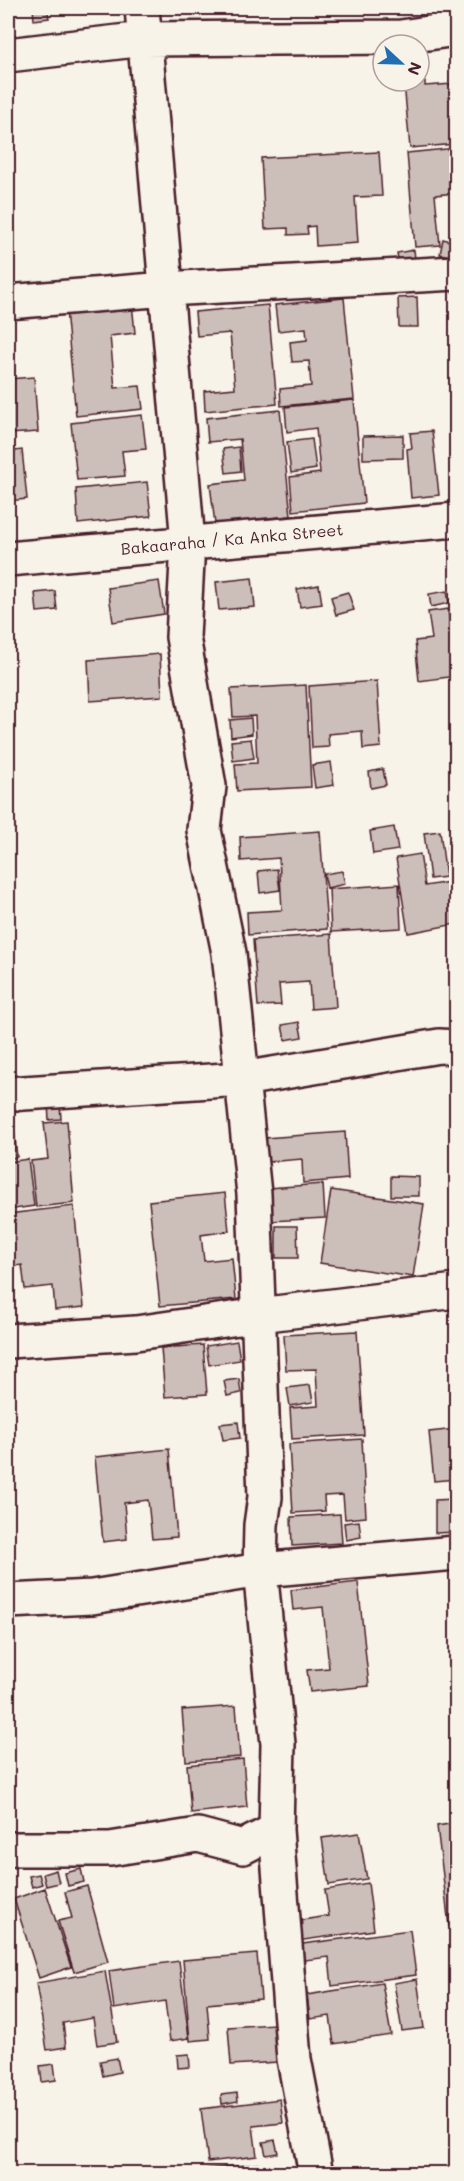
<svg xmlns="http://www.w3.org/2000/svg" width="464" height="2181" font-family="Mali,sans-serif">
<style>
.building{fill:#ccbfb9;stroke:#4a1f2b;stroke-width:1.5}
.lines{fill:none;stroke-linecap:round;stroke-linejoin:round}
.minor-casing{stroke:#4a1f2b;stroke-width:38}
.minor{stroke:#f7f3e8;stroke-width:33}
.labels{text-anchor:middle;stroke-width:5;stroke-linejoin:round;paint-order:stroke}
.street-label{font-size:16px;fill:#4a1f2b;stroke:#f7f3e8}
</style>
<rect width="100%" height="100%" fill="#f7f3e8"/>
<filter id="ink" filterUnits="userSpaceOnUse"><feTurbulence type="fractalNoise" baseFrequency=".0167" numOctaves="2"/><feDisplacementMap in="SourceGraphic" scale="12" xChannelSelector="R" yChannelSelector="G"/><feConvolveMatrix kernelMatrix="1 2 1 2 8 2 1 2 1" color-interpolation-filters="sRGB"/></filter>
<g filter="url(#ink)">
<path class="building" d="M33 8H47L49 18 34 20Z
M81 8H117V9L81 13Z
M451 66H456V144L410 148 404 83 425 81V86L453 84Z
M456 148V193L435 195 440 245 415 247 407 153Z
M379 152 382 196 355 197 358 243 316 246 315 226 307 227 308 234 288 235V228L265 229 261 158Z
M443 239 454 242 450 256 440 254Z
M414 250 416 267 400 269 397 253Z
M417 297 418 327H399L398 298Z
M344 298 354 399 281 406 280 389 311 386 309 361 292 362 290 342 307 340 306 328 278 331 275 305Z
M132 303 135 333 110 336 115 388 140 386 143 409 76 416 66 310Z
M268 305 277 404 205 411 204 391 235 388 230 333 197 336 195 312Z
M34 377 38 432 9 434 8 379Z
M354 400 364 503 293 511 290 477 320 473 316 428 287 432 285 407Z
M280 410 291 516 215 524 210 484 244 480 240 439 208 442 206 418Z
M142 415 146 449 122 451 125 476 77 480 71 423Z
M432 431 439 495 411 498 407 449 412 448 410 433Z
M403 435V458L363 459V436Z
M312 439 316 469 291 473 287 442Z
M239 447 241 471 226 473 223 449Z
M22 450 27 499 8 501V452Z
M147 482 151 516 78 524 76 489Z
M252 578 255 607 219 610 216 582Z
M159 581 164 614 113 622 108 588Z
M319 585 322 604 300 607 297 589Z
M55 591 57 610 37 612 35 593Z
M447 591 449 603 431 607 429 594Z
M348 592 354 610 336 615 331 597Z
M448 609 456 676 419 681 415 641 432 639 428 612Z
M160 654 162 696 90 701 88 660Z
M377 681 381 747 363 749 362 731 328 734 329 747 312 748 309 686Z
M306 685 311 787 237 791 235 764 257 763 255 716 233 717 231 689Z
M251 718 252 734 231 737 230 720Z
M251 739 254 758 233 761 231 741Z
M331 762 334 785 315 788 312 765Z
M383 769 386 785 371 788 369 772Z
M394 827 398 850 373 854 370 831Z
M320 831 327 929 248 935 247 912 282 910 279 858 241 861 240 837Z
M440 831 446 877 430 879 424 833Z
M456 846V876L451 877 447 847Z
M420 854 425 886 456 881V924L408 933 396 858Z
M277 869 280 890 260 893 258 871Z
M342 871 345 884 327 888 324 874Z
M399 884 401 928 331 932 329 889Z
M331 934 336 1007 311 1009 309 982 279 984 281 1005 258 1006 253 940Z
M299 1022 302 1037 285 1040 282 1025Z
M48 1104H60L61 1119 49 1120Z
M67 1121 74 1203 36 1207 31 1161 48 1159 44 1123Z
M14 1129 17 1157 8 1159V1130Z
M345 1132 348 1179 303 1183 302 1159 267 1162 265 1138Z
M28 1159 34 1206 8 1210V1162Z
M391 1176 419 1177V1196H391Z
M323 1184 325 1218 270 1221 268 1188Z
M331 1190 424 1204 413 1277 320 1263Z
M225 1193 229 1231 201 1235 204 1261 232 1258 236 1299 160 1306 149 1201Z
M74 1206 84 1307 55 1310 53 1286 25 1289 22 1265 8 1267V1214Z
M276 1226H297L298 1258H276Z
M357 1331 364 1435 292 1439 290 1408 318 1406 316 1369 286 1370 284 1335Z
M237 1341 240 1360 209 1365 206 1346Z
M203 1345 207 1394 165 1397 161 1348Z
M239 1379 241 1393 227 1396 224 1381Z
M310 1385 313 1402 290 1406 287 1388Z
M238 1422 240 1438 223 1440 220 1424Z
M456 1429V1479L434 1481 429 1432Z
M362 1439 366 1517 345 1519 343 1495 324 1496 325 1511 293 1513 289 1444Z
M169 1449 177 1537 152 1539 148 1500 124 1503 127 1539 103 1542 95 1457Z
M455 1499 456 1532 435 1533V1500Z
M340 1514 342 1543 292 1546 291 1517Z
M359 1521 361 1537 346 1540 344 1523Z
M358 1582 369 1686 310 1692 307 1670 329 1668 323 1607 293 1610 291 1590Z
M236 1706 240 1757 186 1761 182 1710Z
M243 1759 247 1807 191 1813 187 1765Z
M456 1823V1925L449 1926 437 1826Z
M359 1833 367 1879 329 1885 322 1838Z
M81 1869 84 1882 68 1886 65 1873Z
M56 1870 59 1883 46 1886 43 1874Z
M39 1874 42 1884 32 1887 29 1876Z
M368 1883 374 1930 297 1941 295 1921 329 1916 325 1890Z
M87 1886 108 1962 74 1972 58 1921 72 1918 65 1892Z
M45 1888 71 1967 39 1978 14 1899Z
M410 1930 416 1975 332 1986 329 1957 297 1961 295 1945Z
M257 1954 261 1999 207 2004 210 2039 190 2041 183 1960Z
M179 1961 189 2038 170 2041 165 2001 114 2009 109 1971Z
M105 1971 117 2042 97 2045 93 2018 63 2023 66 2047 47 2050 36 1983Z
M417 1979 424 2028 402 2031 394 1983Z
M382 1983 391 2035 334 2044 330 2016 310 2019 307 1995Z
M275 2024 278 2062 231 2065 228 2027Z
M189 2054 190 2067 178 2068 177 2055Z
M117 2058 120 2072 103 2076 100 2061Z
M54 2064 56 2080 42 2082 40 2066Z
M237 2093 238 2101 222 2104 221 2095Z
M280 2099 283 2123 253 2126 257 2156 208 2162 201 2109Z
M275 2140 278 2153 266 2155 263 2142Z
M258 2164 259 2174H207V2169Z"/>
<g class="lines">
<defs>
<path id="minor" d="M8 55 144 39 401 37 456 29
M8 302 166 289 456 273
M8 559 456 520
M8 1094 242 1079 439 1046 456 1047
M8 1341 136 1333 259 1315 456 1291
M8 1601 92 1597 260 1570 456 1553
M276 1830 294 2059 316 2174
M8 1849H110L198 1835 243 1847 276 1830 278 1744 260 1570 261 1525 265 1497 254 1194 229 953 204 830 209 786 183 637 188 543 142 8"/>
</defs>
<use href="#minor" class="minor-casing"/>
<use href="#minor" class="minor"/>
</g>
</g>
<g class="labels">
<g class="street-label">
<text transform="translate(232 539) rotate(-5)" y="6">Bakaaraha / Ka Anka Street</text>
</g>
</g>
<rect width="464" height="2181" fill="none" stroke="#f7f3e8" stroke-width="30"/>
<rect x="15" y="15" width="434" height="2151" fill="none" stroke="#4a1f2b" stroke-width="2" filter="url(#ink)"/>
<g transform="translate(401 63) rotate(112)"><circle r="28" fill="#f7f3e8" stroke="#b29e9c" stroke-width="1.5"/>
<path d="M0-4.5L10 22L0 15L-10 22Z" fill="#1f6fb2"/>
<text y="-9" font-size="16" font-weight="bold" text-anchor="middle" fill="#4a1f2b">N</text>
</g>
</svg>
